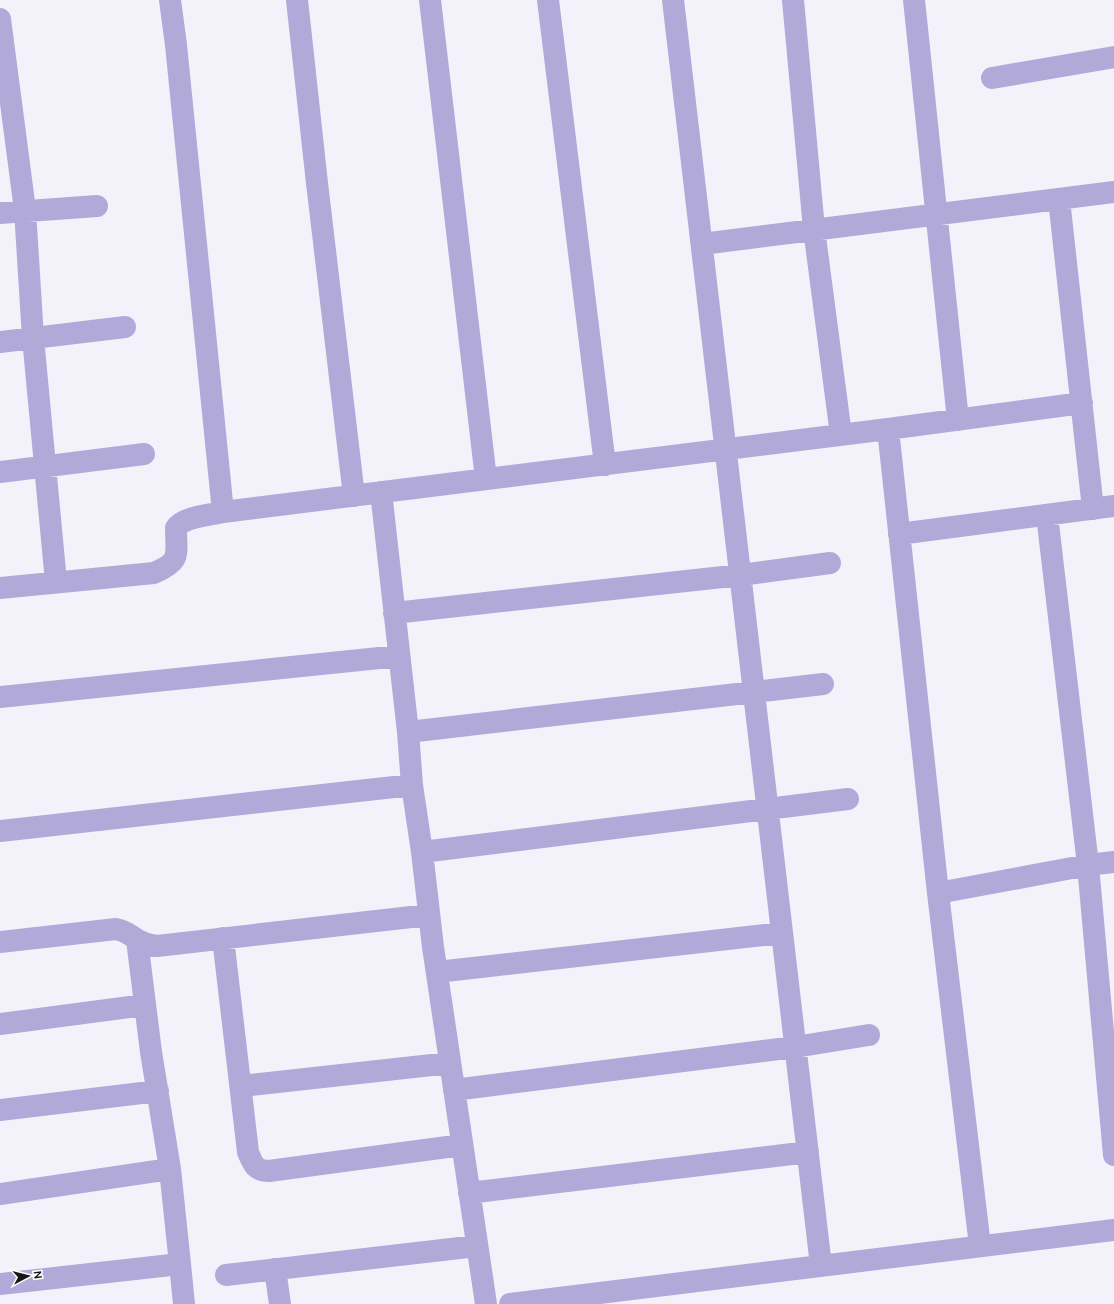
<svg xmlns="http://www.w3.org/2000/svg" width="1114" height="1304" font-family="Ubuntu,sans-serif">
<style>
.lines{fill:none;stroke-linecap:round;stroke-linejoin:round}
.minor{stroke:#b1aad9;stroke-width:22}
</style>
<rect width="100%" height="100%" fill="#f3f2fa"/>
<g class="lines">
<path class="minor" d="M170 0 176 45 223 512
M297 0 317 183 354 496
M430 0 486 479
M548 0 605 465
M673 0 821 1266
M793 0 814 229 841 435
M914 0 958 420
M0 19 25 210 33 338 56 582
M992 78 1114 57
M1059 199 1093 509
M0 213 97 206
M702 244 1114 192
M0 342 125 327
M888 429 938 893 980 1246
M0 472 144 454
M381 492 408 732 412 785 422 852 433 947 486 1304
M1047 515 1088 865 1114 1155
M899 534 1114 506
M0 588 154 573C182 561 176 555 176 528 183 517 210 515 223 512L888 429 1082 403
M394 613 741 575 830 563
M0 697 399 656
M408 732 823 684
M0 831 412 785
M422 852 848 799
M938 893 1088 865 1114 862
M223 938 248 1152C253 1164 255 1171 269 1171L462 1145
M0 942 116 929C127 931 129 935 138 940 144 944 150 945 157 946L429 915
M437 972 782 933
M0 1024 145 1005
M241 1086 450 1063
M454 1090 795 1047 869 1035
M0 1110 158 1091
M469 1193 808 1152
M0 1194 170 1169
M180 1264 184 1304
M275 1269 280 1304
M226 1275 477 1246
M0 1284 180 1264 170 1169 151 1052 137 940
M510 1304 1114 1230"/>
</g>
<g transform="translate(28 1276) rotate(83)" stroke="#ffffff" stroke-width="3" paint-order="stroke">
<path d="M0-3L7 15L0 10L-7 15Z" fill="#161619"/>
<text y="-6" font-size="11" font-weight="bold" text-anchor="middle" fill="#161619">N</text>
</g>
</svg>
